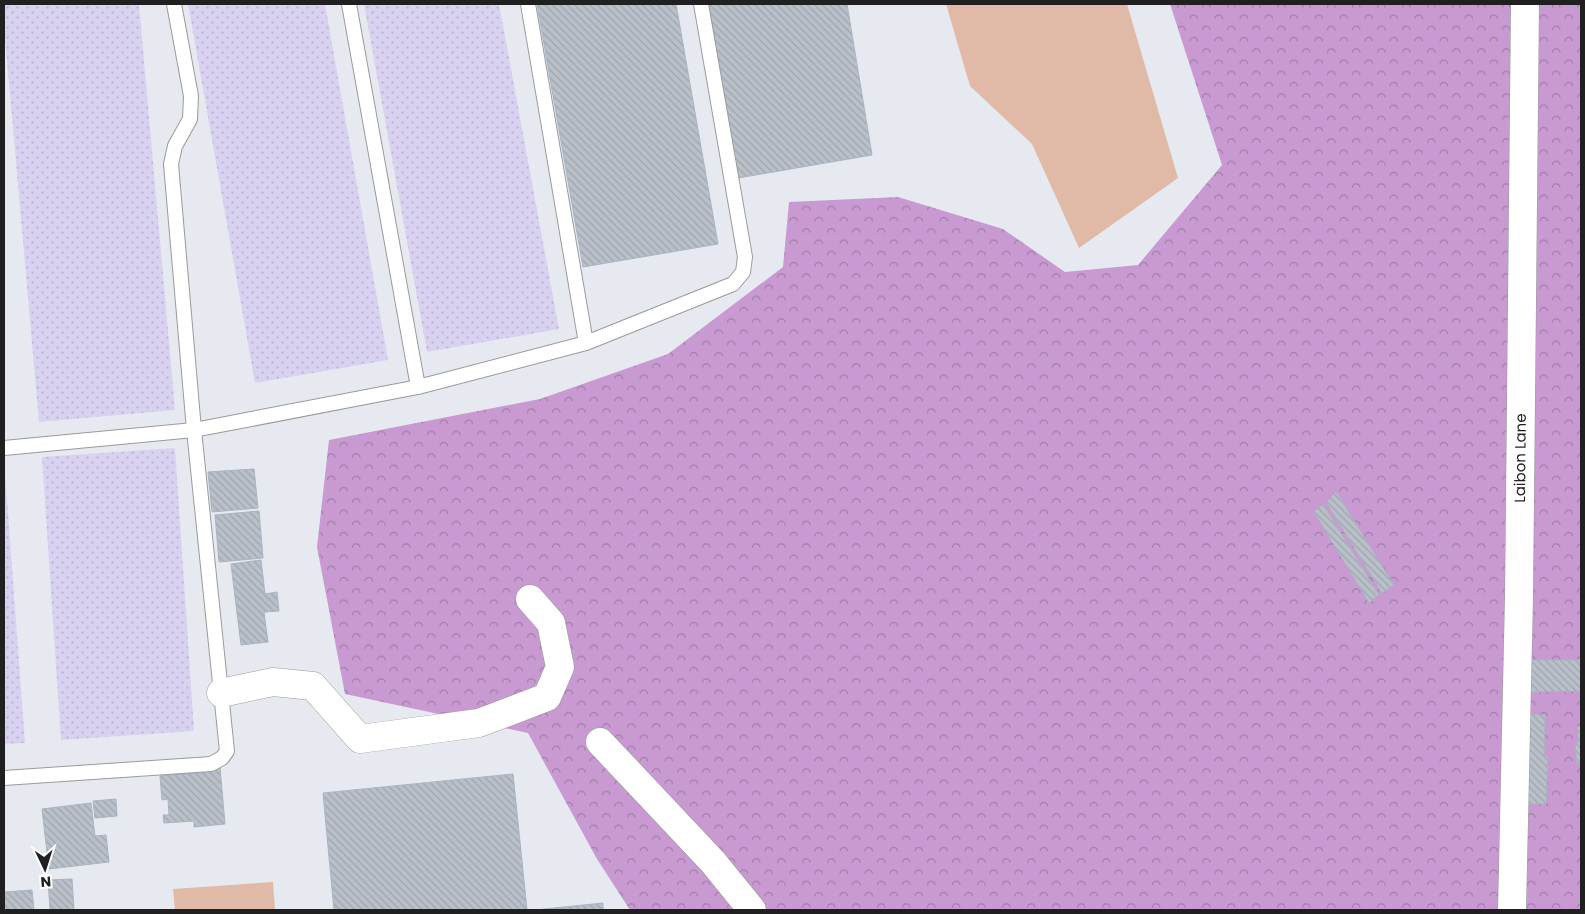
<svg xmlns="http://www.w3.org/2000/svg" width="1585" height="914" font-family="Poppins,sans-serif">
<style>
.farmland{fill:url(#farmland-dots)}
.forest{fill:url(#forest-crowns)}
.water{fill:#e0baa6}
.building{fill:url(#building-back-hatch);stroke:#a8b4c3}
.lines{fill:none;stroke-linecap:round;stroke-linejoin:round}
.lane-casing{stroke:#9a9a9a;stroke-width:16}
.street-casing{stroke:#9a9a9a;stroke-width:29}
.lane{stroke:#fff;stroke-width:14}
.street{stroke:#fff;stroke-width:28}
.labels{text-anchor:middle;stroke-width:4.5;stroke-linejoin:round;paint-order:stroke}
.street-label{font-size:15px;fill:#202020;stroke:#fff}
</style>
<defs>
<pattern id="farmland-dots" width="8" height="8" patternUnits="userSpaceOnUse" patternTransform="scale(1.25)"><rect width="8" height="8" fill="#d8d2f0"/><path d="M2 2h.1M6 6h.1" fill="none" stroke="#b9b4ce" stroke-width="1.8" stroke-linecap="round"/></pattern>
<pattern id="forest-crowns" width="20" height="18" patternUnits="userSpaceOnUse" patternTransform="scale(1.25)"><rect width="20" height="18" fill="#c89ad1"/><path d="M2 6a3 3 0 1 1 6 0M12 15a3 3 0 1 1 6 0" fill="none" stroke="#a27da9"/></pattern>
<pattern id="building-back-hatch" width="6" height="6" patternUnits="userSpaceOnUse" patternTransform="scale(1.25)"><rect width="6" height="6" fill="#bac0c9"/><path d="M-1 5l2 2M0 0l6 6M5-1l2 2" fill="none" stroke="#a0a5ac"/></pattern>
</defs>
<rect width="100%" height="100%" fill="#e7e9f1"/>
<path class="farmland" d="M4 4H139L175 410 39 422 4 27Z
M188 4H325L388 360 255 383Z
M364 4H499L559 329 427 352Z
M175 448 194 731 61 740 42 457Z
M4 459 25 743 4 744Z"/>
<path class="forest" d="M1170 4H1581V910H630L597 859 528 733 345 694 317 547 329 440 540 399 668 354 783 267 789 202 898 197 1003 229 1065 272 1138 265 1222 165Z"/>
<path class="water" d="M946 4H1127L1178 178 1079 248 1032 144 970 86Z
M273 882 275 910H175L173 889Z"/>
<path class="building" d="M537 4H676L718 244 583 267Z
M708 4H847L872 155 738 178Z
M254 469 258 508 212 512 208 472Z
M1336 492 1394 585 1382 593 1326 502Z
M1323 504 1379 595 1369 603 1314 512Z
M259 511 263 558 219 562 215 515Z
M261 560 265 594 277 592 279 611 264 612 268 642 241 645 231 564Z
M1530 660H1581V691L1531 692Z
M1527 714 1545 715 1544 756H1548L1546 804H1524Z
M1577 727H1581V763L1577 764 1575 742H1579Z
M220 767 225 824 194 827V821L164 823 163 815H169L168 799 162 800 160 776 194 773V770Z
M513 774 527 910H334L323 793Z
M116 799 117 816 95 818 93 801Z
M91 803 95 836 106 835 109 862 49 869 42 809Z
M72 879 74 910H50L48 880Z
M32 890 34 910H4V892Z
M603 903V910H535Z"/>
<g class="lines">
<defs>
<path id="lane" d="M349 4 418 387
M528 4 586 343
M4 448 194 430 418 387 586 343 733 284 743 272 745 257 701 4
M4 778 211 764 222 758 227 751 194 430 171 164 175 146 190 119 191 96 174 4"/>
<g id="street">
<path d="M221 693 273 682 313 686 360 739 479 723 547 697 560 667 551 623 530 599"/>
<path d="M600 742 713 862 752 910"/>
<path id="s1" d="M1512 910 1519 597 1525 4"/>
</g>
</defs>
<use href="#lane" class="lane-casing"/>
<use href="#street" class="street-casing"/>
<use href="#lane" class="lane"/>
<use href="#street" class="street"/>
</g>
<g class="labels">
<g class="street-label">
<text dy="5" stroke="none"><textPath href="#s1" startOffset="452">Laibon Lane</textPath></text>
</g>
</g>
<rect width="1585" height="914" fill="none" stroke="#202020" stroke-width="10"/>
<g transform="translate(45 869) rotate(176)" stroke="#ffffff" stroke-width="4" paint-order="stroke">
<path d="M0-4L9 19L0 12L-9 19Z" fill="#202020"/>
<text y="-8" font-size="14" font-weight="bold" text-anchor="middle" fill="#202020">N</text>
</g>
</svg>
